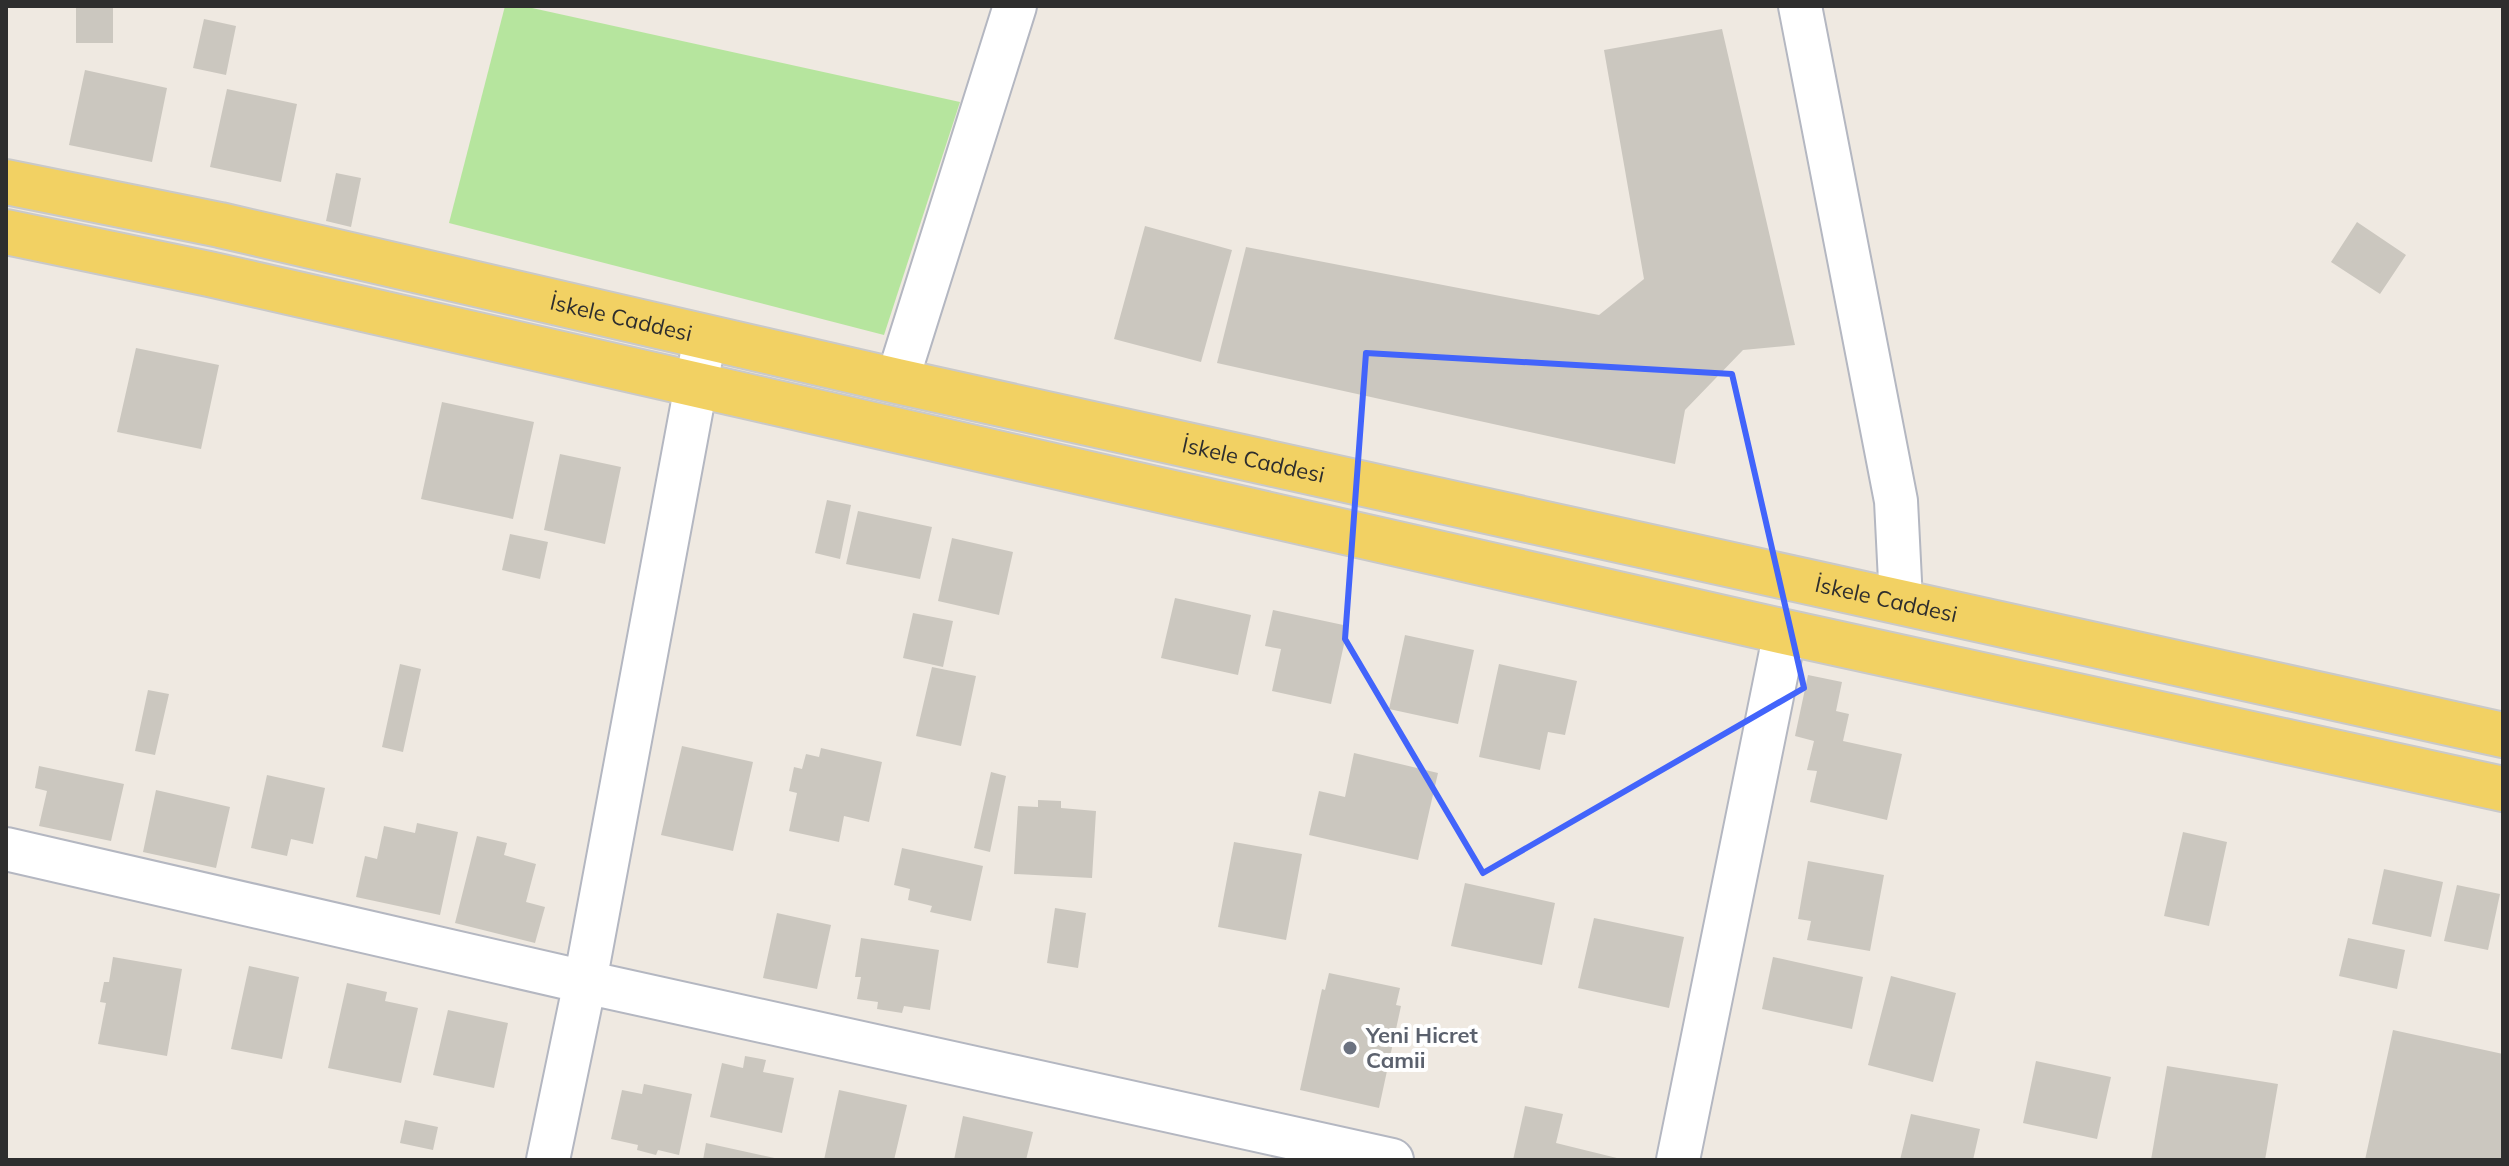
<svg xmlns="http://www.w3.org/2000/svg" width="2509" height="1166" font-family="Mulish,sans-serif">
<style>
.green{fill:#b6e59e}
.building{fill:#cbc7bf}
.lines{fill:none;stroke-linecap:round;stroke-linejoin:round}
.street-casing{stroke:#b4b7c1;stroke-width:46}
.primary-casing{stroke:#c9c9c9;stroke-width:48}
.street{stroke:#fff;stroke-width:42}
.primary{stroke:#f2d163;stroke-width:44}
.marked{fill:none;stroke:#4264fb;stroke-width:6;stroke-linejoin:round}
.worship-dot{fill:#6b7280;stroke:#fff;stroke-width:3}
.labels{text-anchor:middle;stroke-width:8;stroke-linejoin:round;paint-order:stroke}
.street-label{font-size:22px;fill:#2e2e2e;stroke:#fff}
.worship-label{font-size:22px;font-weight:bold;fill:#5b616d;stroke:#fff;text-anchor:start}
</style>
<rect width="100%" height="100%" fill="#efe9e1"/>
<path class="green" d="M505 6H523L960 102 884 335 449 223Z"/>
<path class="building" d="M76 6H113V43H76Z
M204 19 236 26 226 75 193 68Z
M1722 29 1795 345 1743 350 1685 410 1675 464 1217 363 1246 247 1599 315 1644 279 1604 50Z
M85 70 167 88 152 162 69 145Z
M227 89 297 104 281 182 210 167Z
M336 173 361 178 351 227 326 221Z
M2357 222 2406 255 2380 294 2331 262Z
M1145 226 1232 250 1201 362 1114 339Z
M136 348 219 365 201 449 117 432Z
M442 402 534 422 513 519 421 499Z
M560 454 621 467 605 544 544 530Z
M827 500 851 505 840 559 815 553Z
M858 511 932 527 920 579 846 564Z
M510 534 548 542 540 579 502 570Z
M952 538 1013 552 999 615 938 601Z
M1175 598 1251 615 1238 675 1161 658Z
M1273 610 1348 626 1331 704 1272 691 1281 649 1265 646Z
M913 613 953 621 943 667 903 658Z
M1405 635 1474 650 1458 724 1389 709Z
M400 664 421 669 403 752 382 747Z
M1499 664 1577 681 1565 735 1548 732 1540 770 1479 757Z
M932 667 976 676 961 746 916 736Z
M1808 675 1842 682 1836 711 1849 714 1843 741 1902 754 1887 820 1810 802 1817 771 1807 770 1814 741 1795 736Z
M148 690 169 694 155 755 135 751Z
M682 746 753 762 733 851 661 835Z
M821 748 882 762 869 822 844 816 839 842 789 831 797 793 789 791 794 767 802 769 806 754 819 757Z
M1354 753 1438 773 1418 860 1309 835 1319 791 1345 797Z
M39 766 124 784 111 841 39 826 47 791 35 788Z
M991 772 1006 776 990 852 974 848Z
M267 775 325 788 313 844 291 839 287 856 251 848Z
M156 790 230 807 216 868 143 852Z
M1038 800 1061 801V808L1096 811 1092 878 1014 874 1018 806 1038 807Z
M417 823 458 832 440 915 356 897 365 856 377 859 384 826 415 833Z
M2183 832 2227 842 2209 926 2164 916Z
M477 836 507 843 504 855 536 864 526 902 545 907 535 943 455 923Z
M1234 842 1302 854 1286 940 1218 927Z
M902 848 983 866 971 921 930 912 932 906 908 900 910 889 894 885Z
M1808 861 1884 875 1870 951 1807 940 1811 921 1798 919Z
M2384 869 2443 882 2431 937 2372 924Z
M1465 883 1555 903 1542 965 1451 946Z
M2457 885 2500 894 2488 950 2444 941Z
M1055 908 1086 913 1078 968 1047 963Z
M777 913 831 925 817 989 763 978Z
M1594 918 1684 937 1669 1008 1578 988Z
M861 938 939 950 930 1010 904 1006 902 1013 877 1009 878 1002 857 999 861 977H855Z
M2348 938 2405 950 2397 989 2339 976Z
M113 957 182 969 167 1056 98 1044 106 1003 100 1002 104 982H109Z
M1773 957 1863 977 1852 1029 1762 1009Z
M249 966 299 977 282 1059 231 1049Z
M1329 973 1400 988 1396 1005 1401 1006 1379 1108 1300 1090 1322 989 1325 990Z
M1891 976 1956 993 1933 1082 1868 1065Z
M347 983 387 992 385 1001 418 1008 401 1083 328 1068Z
M448 1010 508 1023 494 1088 433 1075Z
M2393 1030 2503 1054V1160H2365Z
M745 1056 766 1060 763 1072 794 1078 782 1133 710 1117 722 1063 743 1068Z
M2036 1061 2111 1077 2097 1139 2023 1123Z
M2167 1066 2278 1084 2265 1160H2151Z
M644 1084 692 1094 679 1155 658 1150 656 1155 637 1150 638 1145 611 1139 622 1090 642 1094Z
M839 1090 907 1105 894 1160H824Z
M1525 1106 1563 1114 1556 1143 1625 1160H1513Z
M1911 1114 1980 1129 1973 1160H1900Z
M963 1116 1033 1132 1026 1160H954Z
M405 1120 438 1127 433 1150 400 1143Z
M706 1143 779 1159V1160H703Z"/>
<g class="lines">
<defs>
<path id="street" d="M1800 6 1896 501 1901 601
M897 381 1015 6
M6 849 585 982 1392 1160
M548 1160 585 982 705 337
M1678 1160 1785 632"/>
<g id="primary">
<path id="s1" d="M6 182 220 225 897 381 2503 735"/>
<path d="M6 232 209 274 1785 632 2503 789"/>
</g>
</defs>
<use href="#street" class="street-casing"/>
<use href="#primary" class="primary-casing"/>
<use href="#street" class="street"/>
<use href="#primary" class="primary"/>
</g>
<path class="marked" d="M1366 353 1732 374 1804 688 1483 873 1345 639Z"/>
<circle class="worship-dot" cx="1350" cy="1048" r="8"/>
<g class="labels">
<g class="street-label">
<text dy="8" stroke="none"><textPath href="#s1" startOffset="630">İskele Caddesi</textPath></text>
<text dy="8" stroke="none"><textPath href="#s1" startOffset="1278">İskele Caddesi</textPath></text>
<text dy="8" stroke="none"><textPath href="#s1" startOffset="1926">İskele Caddesi</textPath></text>
</g>
<g class="worship-label">
<text x="1366" y="1043">Yeni Hicret<tspan x="1366" dy="25">Camii</tspan></text>
</g>
</g>
<rect width="2509" height="1166" fill="none" stroke="#2e2e2e" stroke-width="16"/>
</svg>
